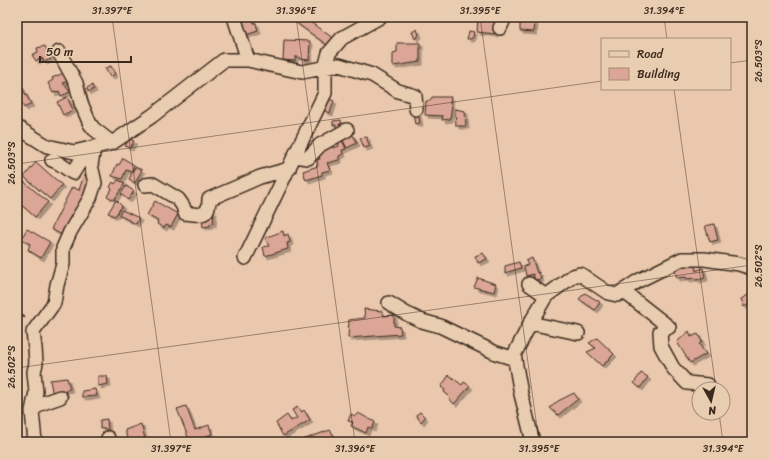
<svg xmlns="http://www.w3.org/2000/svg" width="769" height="459" font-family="Sriracha,sans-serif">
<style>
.building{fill:#dba696;stroke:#3b2a1e;filter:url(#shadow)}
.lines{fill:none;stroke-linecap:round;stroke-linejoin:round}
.minor-casing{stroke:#3b2a1e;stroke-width:16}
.path{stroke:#3b2a1e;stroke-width:2;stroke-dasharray:4 3;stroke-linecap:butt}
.minor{stroke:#e9cdb0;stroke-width:13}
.ticks{fill:none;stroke:#3b2a1e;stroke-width:1;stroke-opacity:0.45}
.neatline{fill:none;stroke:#3b2a1e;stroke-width:1.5}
.ticks-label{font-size:10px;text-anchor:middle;fill:#3b2a1e}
</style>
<defs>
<filter id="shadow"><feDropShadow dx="3" dy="3" stdDeviation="0" flood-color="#0004"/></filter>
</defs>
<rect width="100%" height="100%" fill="#eac8ad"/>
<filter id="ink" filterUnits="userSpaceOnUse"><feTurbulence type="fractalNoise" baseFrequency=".025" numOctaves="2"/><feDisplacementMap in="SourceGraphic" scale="8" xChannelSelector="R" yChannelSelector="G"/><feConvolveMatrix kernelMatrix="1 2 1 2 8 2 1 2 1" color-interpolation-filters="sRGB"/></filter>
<g filter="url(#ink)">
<path class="building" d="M240 17H252L254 23H256L258 31 246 35Z
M299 17H303L333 38 327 45 295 22Z
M478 17H497L495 34 477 32Z
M535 22 534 32 520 31V23Z
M417 29 419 35 415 39 412 32Z
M469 31 474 32 473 37 471 39H467Z
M284 40 310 41 309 60 300 59 299 57H295V61L283 60Z
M397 43H420V62L393 66V53L397 52Z
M45 46 51 59 44 62 42 58 36 61 32 55 38 52 37 48Z
M111 66 115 74 110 77 105 68Z
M66 72 70 80 63 83 70 92 61 96 59 91 53 93 48 83 53 80 52 78Z
M19 82 31 104 24 108 17 93V83Z
M92 85 94 89 88 92 87 88Z
M67 97 73 110 63 115 57 102Z
M432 97H451L450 104 452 105 450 119 442 120 443 116 425 115 426 101H430Z
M329 99 334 101 330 113 324 111Z
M455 109 465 111 466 126H456Z
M418 113 420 123 415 124 413 114Z
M341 120 342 124H339L340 126 336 128V125H333V121Z
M353 135 357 143 347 148 342 139Z
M367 137 368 139 367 140 370 146 364 148 360 138Z
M129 139 134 141 130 148 125 146Z
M342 140 346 149 342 150 343 154 339 156V160L327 163 330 170 322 172V175L306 180 303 171 318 166 317 160 320 159 318 153 322 149 332 146 333 148 339 146 338 142Z
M123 158 134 165 131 172 126 170 122 179 112 176 117 164 119 165Z
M36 162 62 185 50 199 24 177Z
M135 167 142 170 135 183 129 179Z
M84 175 90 176 80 209 64 236 51 229 72 187 79 190Z
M22 180 48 202 35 217 17 201V185Z
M118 180 125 183 114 200 107 196 112 189 110 187 113 182 115 184Z
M126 186 134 191 128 200 121 194Z
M116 200 122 206 115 216 108 213Z
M155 201 178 214 171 227 166 225 164 228 157 224 158 221 147 215Z
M122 210 139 218 136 224 119 215Z
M214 211 213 224 210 223V226L203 227 202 220H207V212Z
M714 224 718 240 710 242 705 226Z
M27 229 50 242 41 258 28 250 30 244 21 239Z
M283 231 284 236 288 234 290 242 287 243 288 249 265 256 263 247 269 246 265 238Z
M483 253 487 259 478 263 475 256Z
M532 258 537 273 539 272 541 279 535 280 533 274 526 276 524 266 528 265 526 261Z
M519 262 521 268 505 273V266Z
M687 265V267L695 266 696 271 703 268 705 278 696 280V278L687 279 686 277 677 278 674 267Z
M478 278 496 284 494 292 474 287Z
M585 293 600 302 595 310 579 299Z
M748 295 752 301V303L744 307 741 299Z
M364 309 382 311 384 316 394 315V326L400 327 401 334 348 338 349 320 365 318Z
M689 331 691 337 698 334 702 342 699 344 706 354 690 363 677 342Z
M597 338 614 354 602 366 587 352 596 348 589 343Z
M641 373 648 377 640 388 634 383Z
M449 375 462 385 464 382 470 386 454 404 448 397 449 396 444 392 445 390 441 387Z
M98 376H107L108 384 98 386Z
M67 378 70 389 65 390 66 394 53 396 50 380Z
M95 389 97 396 82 397V391Z
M574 393 578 399 558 415 550 408 558 401Z
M186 406 195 430 209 425 212 434 190 442 177 409Z
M298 407 302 412 304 410 310 420 283 436 276 423 287 415 291 421 297 418 292 410Z
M420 412 425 417 421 422 416 415Z
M358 413 375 422 372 429 368 427 366 433 351 426 353 422 348 421 351 414 355 416Z
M107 419 108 430H106L105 428 100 429V420Z
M141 424 146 442H128L125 430Z
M330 430 337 441 334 442H297Z"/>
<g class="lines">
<defs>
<path id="minor" d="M234 17 248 60
M500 28 505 17
M59 52 76 83 81 103 90 124 94 129 112 143
M17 127 47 146 74 152 112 143 152 116 224 60H248L302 72 339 65 372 75 398 91 415 96 416 109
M295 156 308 158 320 145 347 130
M52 160 57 162 73 173 85 154 94 148
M145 185 153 184 178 199 183 206 185 213C199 215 209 218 209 199L244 184 260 177 289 169
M245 258 325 93V68L329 53 342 38 380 17
M529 284 546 296 532 320 514 355 521 394 533 442
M623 291 638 281 682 259H704L739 264 752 268
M546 296 573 276 580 274 608 293 617 295 623 291 669 327 660 332 661 346 673 368 687 383 708 385
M389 303 407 314 422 321 440 326 496 353 515 359
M530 323 578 333
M32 411 40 404 60 397
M35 442 32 411 36 392 34 372 36 363 35 348 33 332 54 303 57 285 63 264V248L70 232 90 198 95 183 91 165 94 148
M107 442 108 438"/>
</defs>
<use href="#minor" class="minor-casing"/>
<path class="path" d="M17 310 26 319"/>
<use href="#minor" class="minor"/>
</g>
</g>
<path class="ticks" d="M112 17 171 442M296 17 355 442M480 17 539 442M664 17 667 39M730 63 752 60M674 89 716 389M17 164 602 81M17 368 752 265M719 413 723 442"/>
<rect width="769" height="459" fill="none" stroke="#e9cdb0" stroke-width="44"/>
<rect x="601" y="38" width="130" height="52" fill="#e9cdb0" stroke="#a38c76"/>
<rect x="609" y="51" width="20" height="6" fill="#e9cdb0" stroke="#a38c76"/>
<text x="637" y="58" font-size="12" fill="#3b2a1e">Road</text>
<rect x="609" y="68" width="20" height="12" fill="#dba696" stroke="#a38c76"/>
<text x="637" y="78" font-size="12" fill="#3b2a1e">Building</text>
<g transform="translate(711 401) rotate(172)"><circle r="19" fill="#e9cdb0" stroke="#a38c76"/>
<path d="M0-3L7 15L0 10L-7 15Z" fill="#3b2a1e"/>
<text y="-6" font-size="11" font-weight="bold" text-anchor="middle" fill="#3b2a1e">N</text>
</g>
<path d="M40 56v6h91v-6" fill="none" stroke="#3b2a1e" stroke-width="2"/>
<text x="46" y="56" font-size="12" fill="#3b2a1e" stroke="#e9cdb0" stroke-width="3" paint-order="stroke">50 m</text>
<rect x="22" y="22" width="725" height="415" class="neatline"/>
<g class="ticks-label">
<text x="112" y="14">31.397°E</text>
<text x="296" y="14">31.396°E</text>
<text x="480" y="14">31.395°E</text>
<text x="664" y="14">31.394°E</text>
<text transform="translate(758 61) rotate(-90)" y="4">26.503°S</text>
<text transform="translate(11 163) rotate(-90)" y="4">26.503°S</text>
<text transform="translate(758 266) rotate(-90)" y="4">26.502°S</text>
<text transform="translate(11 367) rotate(-90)" y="4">26.502°S</text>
<text x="171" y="452">31.397°E</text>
<text x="355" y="452">31.396°E</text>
<text x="539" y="452">31.395°E</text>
<text x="723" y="452">31.394°E</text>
</g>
</svg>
